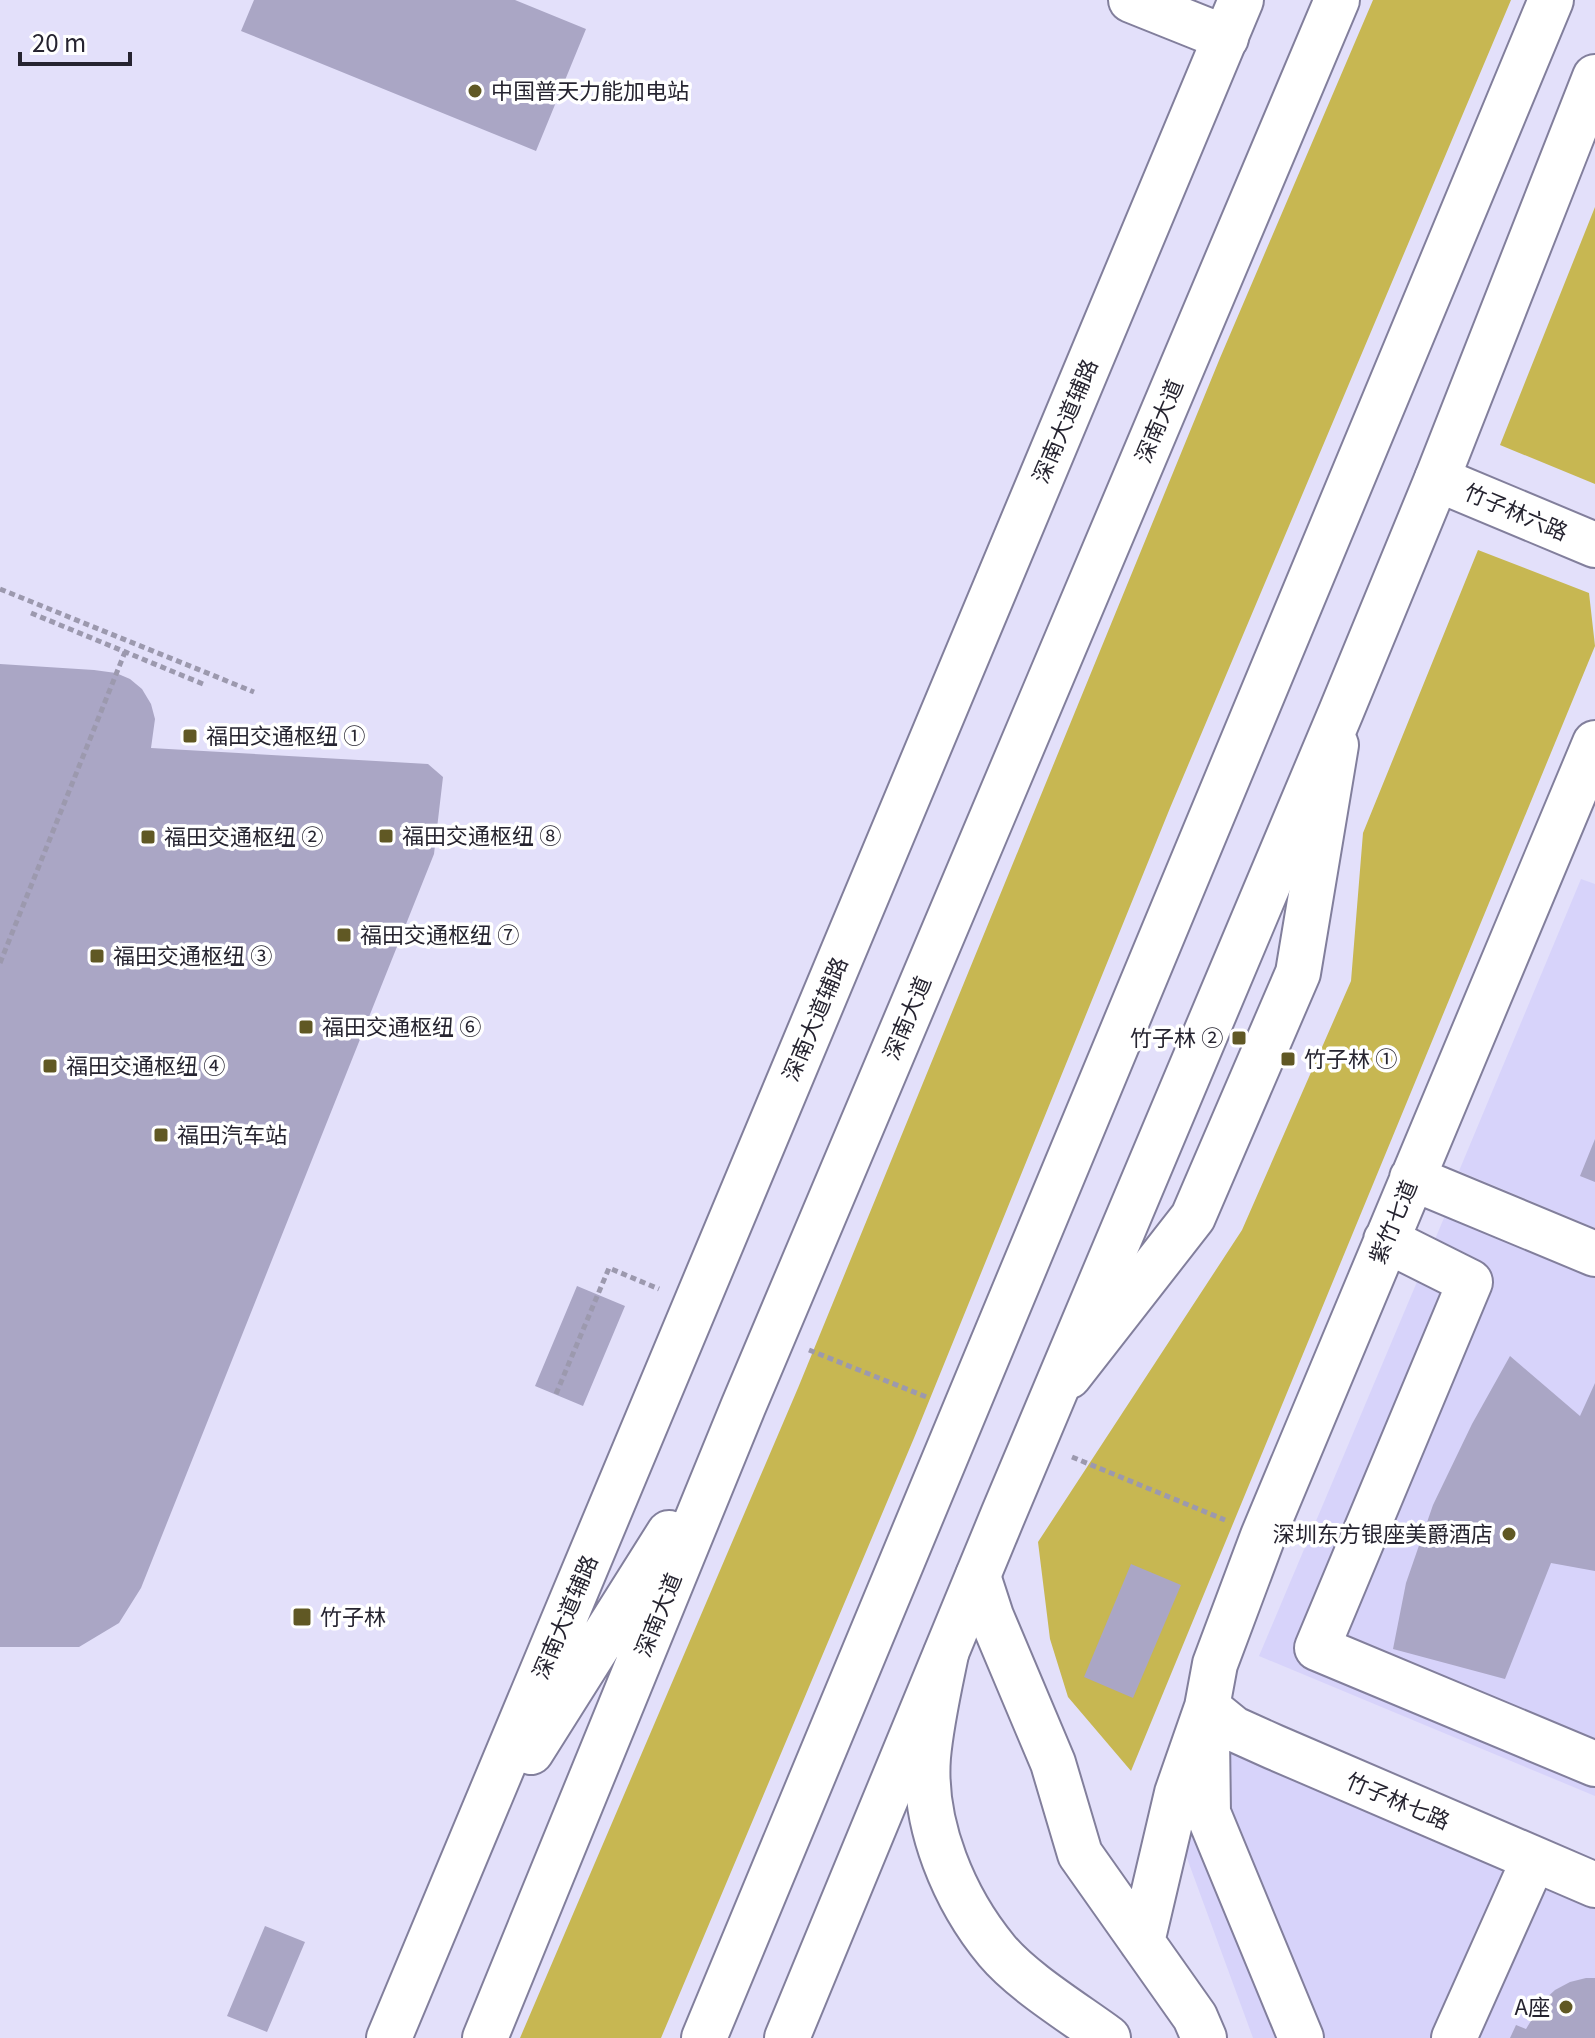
<svg xmlns="http://www.w3.org/2000/svg" width="1595" height="2038" font-family="Georgia,'Noto Sans SC',serif">
<style>
.built{fill:#d7d3fa}
.green{fill:#c7b752}
.building{fill:#aaa6c5}
.lines{fill:none;stroke-linecap:round;stroke-linejoin:round}
.minor-casing{stroke:#827f9c;stroke-width:48}
.major-casing{stroke:#827f9c;stroke-width:48}
.highway-casing{stroke:#827f9c;stroke-width:48}
.path{stroke:#9c99ae;stroke-width:5;stroke-dasharray:6 4;stroke-linecap:butt}
.minor{stroke:#fff;stroke-width:44}
.major{stroke:#fff;stroke-width:44}
.highway{stroke:#fff;stroke-width:44}
.poi-dot{fill:#605824;stroke:#fff;stroke-width:3}
.labels{text-anchor:middle;stroke-width:7;stroke-linejoin:round;paint-order:stroke}
.poi-label{font-size:22px;fill:#262430;stroke:#fff;text-anchor:start}
.street-label{font-size:22px;fill:#262430;stroke:#fff}
</style>
<rect width="100%" height="100%" fill="#e3e0fa"/>
<path class="built" d="M1581 879 1595 884V1228L1459 1171Z
M1449 1206 1595 1267V1796L1259 1656Z
M1227 1750 1595 1908V2038H1253L1184 1850Z"/>
<path class="green" d="M1373 0H1511L1170 808 914 1438 661 2038H520L798 1388 1220 358Z
M1595 207V484L1500 445Z
M1478 550 1589 593 1595 646 1131 1771 1068 1697 1050 1639 1038 1542 1242 1230 1351 981 1363 833Z"/>
<path class="building" d="M254 0H515L586 29 536 151 241 31Z
M0 664 94 670 116 673 130 679 142 689 151 704 155 719 151 748 428 764 443 777 434 854 141 1588 119 1623 79 1647H0Z
M1595 1139V1182L1580 1176Z
M577 1286 625 1306 583 1406 535 1386Z
M1510 1356 1580 1416 1595 1383V1571L1551 1563 1505 1679 1393 1649 1406 1583 1433 1505 1472 1424Z
M1131 1564 1181 1585 1133 1698 1084 1677Z
M265 1926 305 1942 267 2032 227 2016Z
M1586 1978H1595V2038H1510L1516 2025 1526 2029 1543 2001 1555 1990 1570 1982Z"/>
<g class="lines">
<defs>
<path id="minor" d="M1131 0 1226 38
M1437 479 1595 545
M1412 1178 1595 1254
M1386 1240 1470 1282 1317 1648 1595 1764
M1069 1376 1193 1217 1298 973 1336 745
M978 1576 991 1616 1053 1763 1080 1854 1195 2017 1204 2038
M1207 1707 1234 1729 1274 1747 1595 1885
M1207 1738 1208 1813 1301 2038
M1142 1942 1177 1793 1207 1707 1215 1664 1263 1536 1595 743
M1454 2038 1534 1859"/>
<path id="major" d="M531 1752 669 1533
M389 2038 1241 0
M485 2038 743 1407 1337 0
M704 2038 1551 0
M787 2038 1003 1515 1341 712 1437 479 1595 77"/>
<path id="highway" d="M946 1654C939 1688 931 1723 928 1757 923 1825 954 1899 997 1951 1023 1982 1074 2013 1108 2038"/>
</defs>
<use href="#minor" class="minor-casing"/>
<use href="#major" class="major-casing"/>
<use href="#highway" class="highway-casing"/>
<path class="path" d="M0 589 254 692
M31 613 203 684
M0 963 125 652
M809 1350 929 1398
M556 1394 609 1268 659 1289
M1072 1457 1225 1520"/>
<use href="#minor" class="minor"/>
<use href="#major" class="major"/>
<use href="#highway" class="highway"/>
</g>
<g class="poi-dot">
<circle cx="475" cy="91" r="8"/>
<rect x="182" y="728" width="16" height="16" rx="4"/>
<rect x="378" y="828" width="16" height="16" rx="4"/>
<rect x="140" y="829" width="16" height="16" rx="4"/>
<rect x="336" y="927" width="16" height="16" rx="4"/>
<rect x="89" y="948" width="16" height="16" rx="4"/>
<rect x="298" y="1019" width="16" height="16" rx="4"/>
<rect x="1231" y="1030" width="16" height="16" rx="4"/>
<rect x="1280" y="1051" width="16" height="16" rx="4"/>
<rect x="42" y="1058" width="16" height="16" rx="4"/>
<rect x="153" y="1127" width="16" height="16" rx="4"/>
<circle cx="1509" cy="1534" r="8"/>
<rect x="292" y="1607" width="20" height="20" rx="4"/>
<circle cx="1566" cy="2007" r="8"/>
</g>
<g class="labels">
<g class="poi-label">
<text x="491" y="99">中国普天力能加电站</text>
<text x="206" y="744">福田交通枢纽 ①</text>
<text x="402" y="844">福田交通枢纽 ⑧</text>
<text x="164" y="845">福田交通枢纽 ②</text>
<text x="360" y="943">福田交通枢纽 ⑦</text>
<text x="113" y="964">福田交通枢纽 ③</text>
<text x="322" y="1035">福田交通枢纽 ⑥</text>
<text x="1223" y="1046" text-anchor="end">竹子林 ②</text>
<text x="1304" y="1067">竹子林 ①</text>
<text x="66" y="1074">福田交通枢纽 ④</text>
<text x="177" y="1143">福田汽车站</text>
<text x="1493" y="1542" text-anchor="end">深圳东方银座美爵酒店</text>
<text x="320" y="1625">竹子林</text>
<text x="1550" y="2015" text-anchor="end">A座</text>
</g>
<g class="street-label">
<text transform="translate(1065 421) rotate(-67)" y="8">深南大道辅路</text>
<text transform="translate(1159 421) rotate(-67)" y="8">深南大道</text>
<text transform="translate(1516 512) rotate(23)" y="8">竹子林六路</text>
<text transform="translate(907 1018) rotate(-67)" y="8">深南大道</text>
<text transform="translate(815 1019) rotate(-67)" y="8">深南大道辅路</text>
<text transform="translate(1393 1222) rotate(-67)" y="8">紫竹七道</text>
<text transform="translate(658 1615) rotate(-68)" y="8">深南大道</text>
<text transform="translate(565 1617) rotate(-67)" y="8">深南大道辅路</text>
<text transform="translate(1398 1801) rotate(23)" y="8">竹子林七路</text>
</g>
</g>
<path d="M20 52v12h110v-12" fill="none" stroke="#262430" stroke-width="4"/>
<text x="32" y="52" font-size="24" fill="#262430" stroke="#ffffff" stroke-width="6" paint-order="stroke">20 m</text>
</svg>
